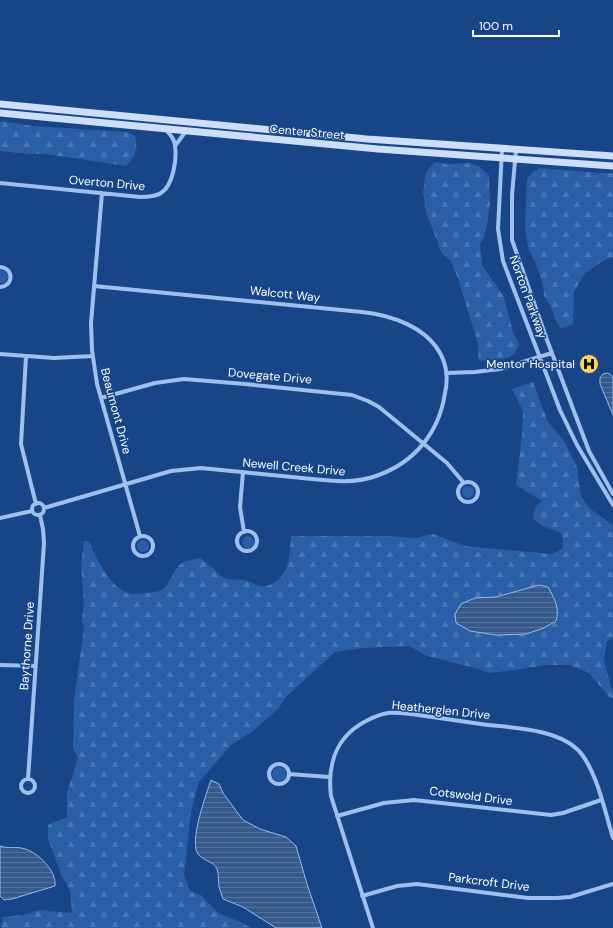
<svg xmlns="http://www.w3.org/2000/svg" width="613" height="928" font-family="'DM Sans',sans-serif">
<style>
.green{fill:#2a5fa7}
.forest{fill:url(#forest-firs)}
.water{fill:url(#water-rules);stroke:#91bbf0}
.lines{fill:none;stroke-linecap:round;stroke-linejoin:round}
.street{stroke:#9fc0ee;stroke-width:4}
.secondary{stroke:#ccdefa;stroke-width:7}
.labels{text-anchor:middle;stroke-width:3;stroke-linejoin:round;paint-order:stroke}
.street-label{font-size:12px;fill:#fff;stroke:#174588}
.poi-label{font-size:12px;fill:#fff;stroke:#174588;text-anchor:end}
</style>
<defs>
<pattern id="forest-firs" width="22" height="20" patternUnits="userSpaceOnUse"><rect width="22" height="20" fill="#2a5fa7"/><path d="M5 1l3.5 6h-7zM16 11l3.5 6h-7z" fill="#4a77b4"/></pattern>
<pattern id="water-rules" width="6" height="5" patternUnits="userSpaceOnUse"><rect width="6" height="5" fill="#385a8b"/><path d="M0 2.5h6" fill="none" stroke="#56739c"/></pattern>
</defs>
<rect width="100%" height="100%" fill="#174588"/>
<path class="green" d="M0 270 4 271 8 275V279L4 283H0Z
M462 492a6 6 0 1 1 12 0a6 6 0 1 1-12 0Z
M242 542a6 6 0 1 1 12 0a6 6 0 1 1-12 0Z
M137 546a6 6 0 1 1 12 0a6 6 0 1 1-12 0Z
M272 774a7 7 0 1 1 14 0a7 7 0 1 1-14 0Z"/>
<path class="forest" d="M0 121 33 126 127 132 135 136C138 150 136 156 126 166L45 154H30L0 151Z
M435 162 446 164 469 163 478 166 489 175 490 205 487 225 484 237 480 244 482 265 504 297 513 332 519 344 515 353 508 358 479 361 477 340 458 279 451 261 442 254 426 212 423 193 426 172Z
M540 168 602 173H613V257L603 261 585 273 574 292 573 324 561 329 554 317 551 307 544 296 543 285 536 264 528 248 525 225 527 178 534 171Z
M533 382 548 422 564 441 577 467 581 496 590 509 613 525V638L607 642 604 659 611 688 613 690V698H610L589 673 570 665H545L522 669 489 673 475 668 427 656 409 646 363 648 335 652 287 696 278 709 253 731 231 745 199 782 191 812 184 875 190 891 201 895 218 913 243 923 251 928H1L3 917 24 915 39 910 72 913 70 891 62 876 48 839V825L67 817V793L78 758 73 748 74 700 84 629 82 619 84 603 81 565 84 541H89C96 558 113 594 134 594 139 594 143 593 147 593 154 592 161 592 166 586 172 579 174 568 182 563 187 560 194 560 200 558 205 562 210 565 214 569 216 571 218 575 221 576 229 582 239 578 247 581 253 583 259 587 265 586 289 582 290 554 291 536H386L416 538 433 534 465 546 552 554 562 549 563 540 561 533 543 526 533 519 535 507 542 501 516 485 522 435 523 411 512 389Z"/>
<path class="water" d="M608 373 613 377V415L600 384V378L603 374Z
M539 585 548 587C554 598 560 608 556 621L544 628 526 634 496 635 470 631 456 623 455 614 461 604 475 598 496 597Z
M211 780 219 784 223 793 243 820 260 829 286 837 296 846 307 884 322 928H276L243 907 223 899C222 895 220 891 219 887 218 881 219 874 217 869 214 861 203 861 198 854 189 841 206 795 211 780Z
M0 846C8 849 17 846 25 849 39 853 57 872 55 886L12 899 4 900 0 896Z"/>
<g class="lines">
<path class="street" d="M175 146 186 131
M502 149 498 229 503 261 560 410 577 445 613 505
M516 150 512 195V240L547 340 589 451 613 494
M0 183 140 197C147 197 155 197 161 193 173 186 177 159 175 146 175 140 170 134 166 130
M102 193 91 323 92 350 97 384 140 536
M0 267C14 268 14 286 0 287
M0 354 54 358 93 356
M26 356 21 444 36 504
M446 373 475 372 500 369 552 353
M101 398 155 383 184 379 245 384 352 395 368 401 379 407 447 463 464 483
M243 472 240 507 244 532
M458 492a10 10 0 1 1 20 0a10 10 0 1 1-20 0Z
M32 509a6 6 0 1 1 12 0a6 6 0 1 1-12 0Z
M44 508 171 471 201 468C231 471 262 474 292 477 319 479 349 486 376 476 414 463 439 433 445 393 448 381 447 366 441 355 427 327 391 315 362 312L94 286
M0 518 32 511
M237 541a10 10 0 1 1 20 0a10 10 0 1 1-20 0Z
M133 546a10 10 0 1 1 20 0a10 10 0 1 1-20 0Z
M0 665 36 666
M269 774a10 10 0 1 1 20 0a10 10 0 1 1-20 0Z
M289 774 329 777
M28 779 44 543 43 529 40 515
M21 786a7 7 0 1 1 14 0a7 7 0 1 1-14 0Z
M337 816 384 803 414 800 551 815 563 813 601 800
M362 896 397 886 417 884 528 898H557L570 897 613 884
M373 928 331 796C327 763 337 735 368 720 374 717 381 714 388 713 398 712 408 714 418 715 439 718 460 721 481 724 510 728 555 728 577 749 596 767 605 812 613 838"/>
<path class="secondary" d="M0 104 367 139 613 156
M0 113 378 149 613 166"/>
</g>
<defs>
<symbol id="hospital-disc" viewBox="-11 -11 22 22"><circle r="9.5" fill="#ffd55c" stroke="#174588"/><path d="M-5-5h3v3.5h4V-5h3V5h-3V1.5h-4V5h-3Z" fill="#111"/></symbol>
</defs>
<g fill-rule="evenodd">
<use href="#hospital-disc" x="578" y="353" width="22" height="22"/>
</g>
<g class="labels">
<g class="street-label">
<text transform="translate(307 132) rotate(5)" y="4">Center Street</text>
<text transform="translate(107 183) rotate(5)" y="4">Overton Drive</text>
<text transform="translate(285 294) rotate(6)" y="4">Walcott Way</text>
<text transform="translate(528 297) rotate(70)" y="4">Norton Parkway</text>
<text transform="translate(270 376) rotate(5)" y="4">Dovegate Drive</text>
<text transform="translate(116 411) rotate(75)" y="4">Beaumont Drive</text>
<text transform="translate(294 467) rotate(5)" y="4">Newell Creek Drive</text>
<text transform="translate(27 646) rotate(-86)" y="4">Baythorne Drive</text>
<text transform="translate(441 710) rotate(6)" y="4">Heatherglen Drive</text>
<text transform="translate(471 796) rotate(7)" y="4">Cotswold Drive</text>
<text transform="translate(489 882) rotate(7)" y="4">Parkcroft Drive</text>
</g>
<g class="poi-label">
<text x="575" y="368">Mentor Hospital</text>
</g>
</g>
<path d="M473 30v6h86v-6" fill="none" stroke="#ffffff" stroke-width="2"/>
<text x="479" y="30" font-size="12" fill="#ffffff" stroke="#174588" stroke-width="3" paint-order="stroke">100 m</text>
</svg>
